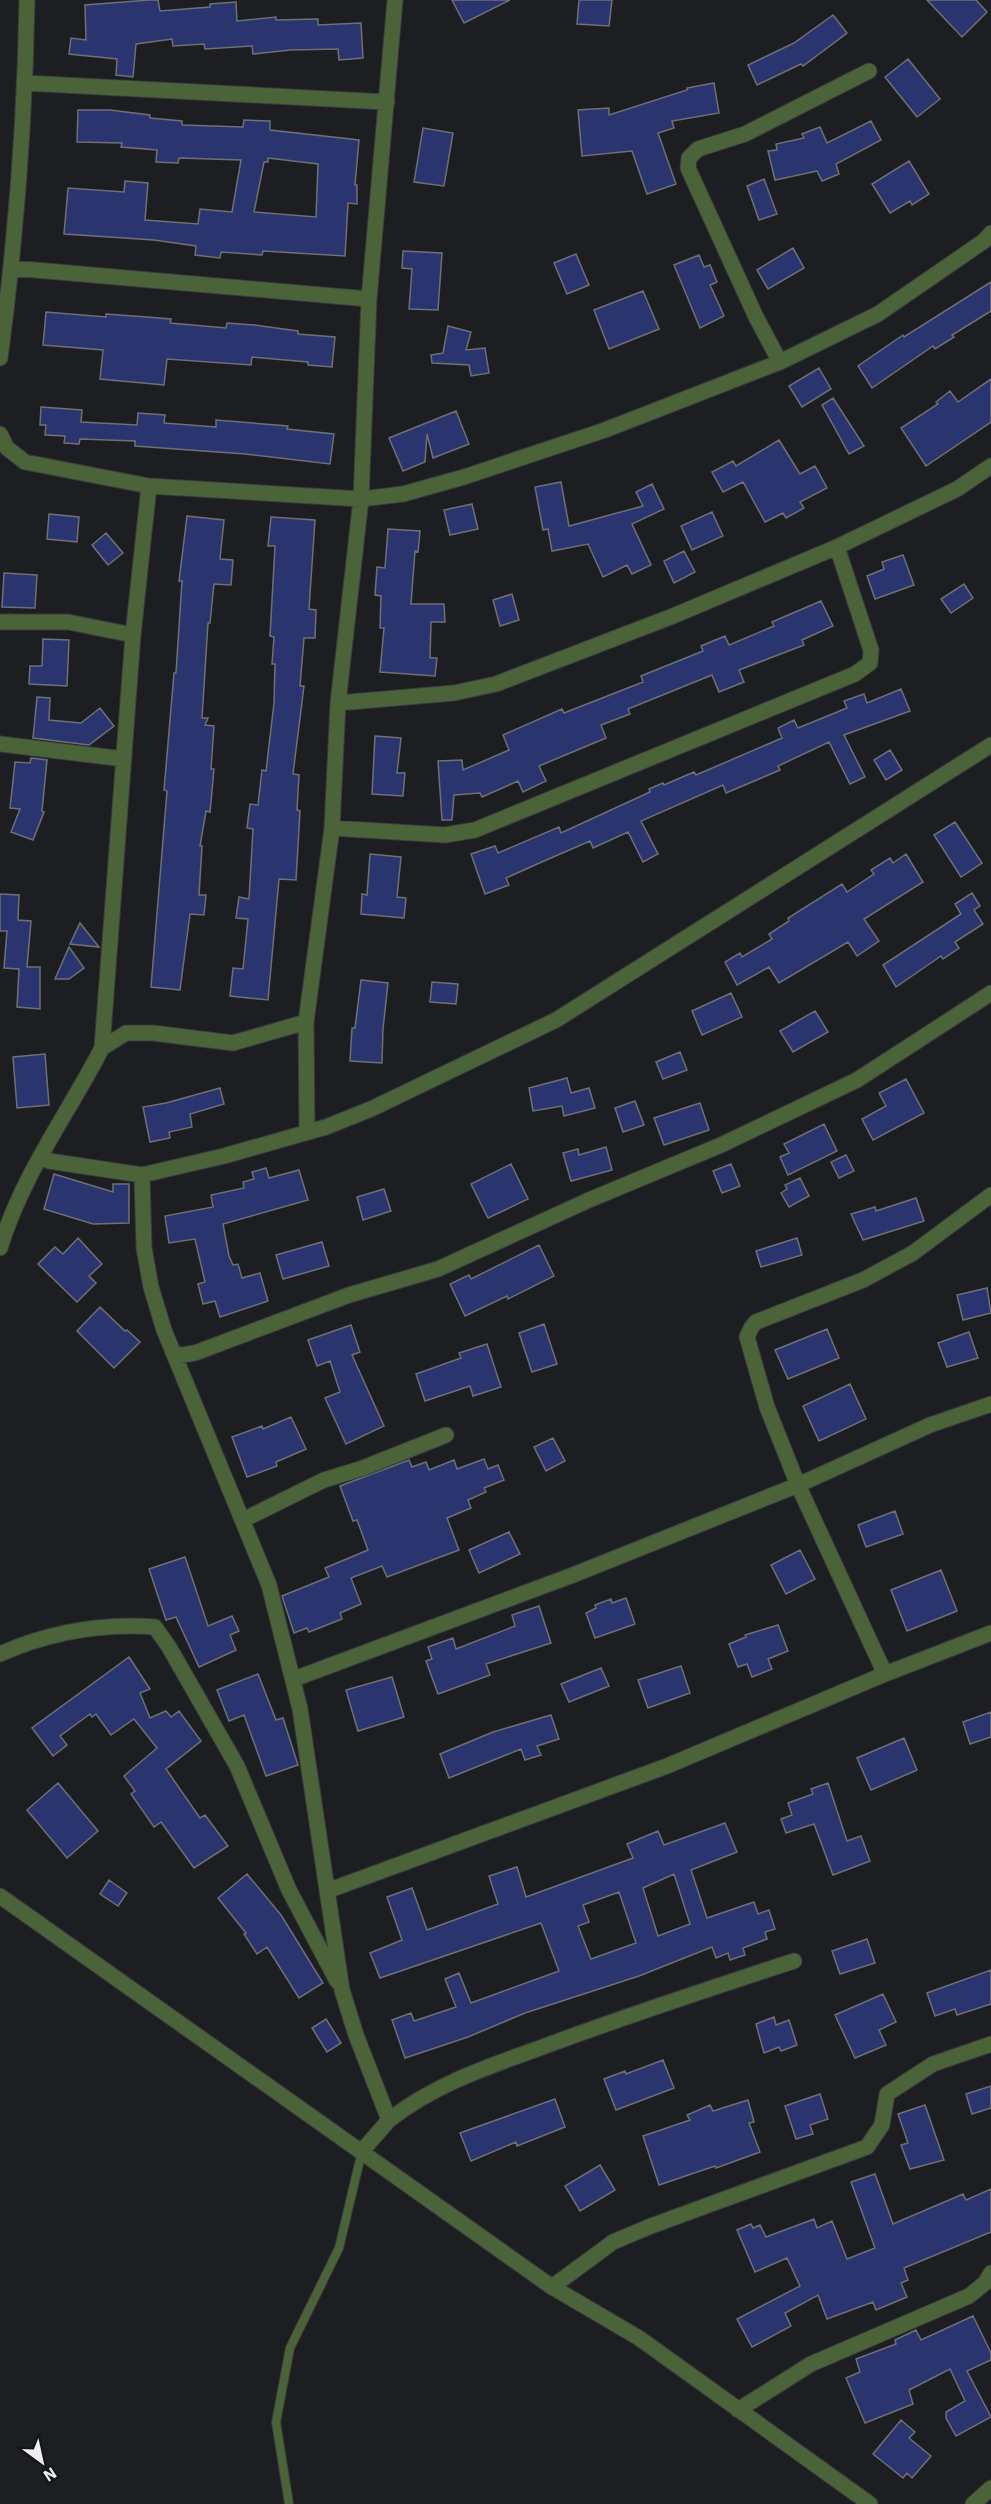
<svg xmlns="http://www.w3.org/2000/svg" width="991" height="2504" font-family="'IBM Plex Sans',sans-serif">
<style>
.building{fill:#2a356f;stroke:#6f7075;stroke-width:1.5;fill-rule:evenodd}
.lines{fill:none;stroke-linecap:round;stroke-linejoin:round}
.service-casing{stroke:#3a3b3e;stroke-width:10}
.minor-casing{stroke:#3a3b3e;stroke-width:17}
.service{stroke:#4a6338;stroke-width:8}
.minor{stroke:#4a6338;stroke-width:15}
</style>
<rect width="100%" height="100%" fill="#1d1e21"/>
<path class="building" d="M149 0H158L160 11 210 7V4L236 2 237 21 276 17V20L318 19V25L361 23 363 58 339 60 338 49 290 50 253 54 252 46 205 49 204 44 173 46 172 39 136 44 133 77 116 75 117 59 69 54 71 38 86 40 85 5Z
M452 0H510L464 23Z
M579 0H612L609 26 577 24Z
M927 0H976L987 12 962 37Z
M833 15 847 33 803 66 801 64 757 85 748 65 794 43Z
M908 59 940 99 917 117 885 77Z
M714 83 719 113 672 121 674 128 658 133 676 184 647 194 632 151 582 156 578 110 609 108V115L687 90V88Z
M78 110H110L150 115V118L182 121V125L243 127 244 120 270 121V130L359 140 355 185H357V204L348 203 345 256 263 251 262 255 221 252 220 258 195 255 196 246 154 240 64 234 68 188 124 192 125 181 148 183 145 220 198 224 200 209 232 212 241 160 179 158 178 163 156 162 157 150 121 147 122 143 77 142ZM268 158 318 164 316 217 254 212 264 162H268Z
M871 121 881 140 836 164 839 174 822 181 817 171 775 180 768 151 777 150 776 144 804 138 802 134 820 127 827 143Z
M423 128 453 133 444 186 414 182Z
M909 161 929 194 912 205 910 201 890 213 872 184Z
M764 179 777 214 759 220 747 186Z
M793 248 804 268 768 289 757 270Z
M403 251 442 253 438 310 409 309 412 269 402 268Z
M576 254 589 285 567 294 554 263Z
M699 255 704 267 710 265 717 282 710 285 724 316 700 328 674 265Z
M991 282V311L952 335 954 337 935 349 933 346 872 388 858 366 903 335 904 337Z
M643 291 659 329 609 349 594 310Z
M46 312 106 317V314L147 317 171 319 170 323 226 328 227 323 254 325 298 331V334L335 337 332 367 308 365V362L252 357 251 365 167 359 164 385 100 379 103 350 43 345Z
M448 326 471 332 466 350 485 348 489 373 471 376 469 365 432 363 431 355 443 353Z
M819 368 831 389 802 407 789 386Z
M991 379V422L926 466 901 428 938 404 936 402 950 391 958 402Z
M833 398 864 446 849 454 822 405Z
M41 407 82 410 81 422 137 425 138 413 165 415 164 423 216 427V420L288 426 287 429 334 434 330 464 245 454 135 446V441L80 439 79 444 64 443 65 436 45 435 46 425H40Z
M456 411 469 444 433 458 427 434 425 462 403 471 389 438Z
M779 440 800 474 815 466 827 488 800 502 804 508 786 518 783 513 765 522 743 482 723 492 712 472 733 461 736 466Z
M561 482 569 526 643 506 636 492 652 484 664 509 632 524 651 565 632 574 627 565 603 577 588 544 552 551 548 529 543 530 535 487Z
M472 504 478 529 450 535 444 510Z
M712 512 723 536 692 550 681 526Z
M49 514 79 517 77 542 47 539Z
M187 516 224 520 220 559 233 560 231 585 214 584 210 623H208L202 718H208L205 725 214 726 211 769H214L210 812 206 811 200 846H202L199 895H206L204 915 190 914 180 990 151 987 167 791 164 790 174 673H176L182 581H179Z
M271 517 315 520 309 609 316 610 315 638H304L300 686H304L293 774 299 775 297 810 300 811 296 880 279 879 268 1000 230 996 233 968 243 969 248 919 236 918 239 897 249 899 253 829 247 828 250 804 258 805 262 770 266 771 274 703 275 664H272L274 637 270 636 275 546H268Z
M388 529 420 531 418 552 415 551 411 604H444L445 622H431L430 658H437L435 676 380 672 384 628H380L381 596 375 595 377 567 385 568Z
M106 533 123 553 108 565 92 545Z
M684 551 695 572 674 583 664 561Z
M903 555 914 585 875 599 867 576 884 569 882 562Z
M4 573 37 575 35 608 2 607Z
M964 584 973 598 951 613 941 599Z
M512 594 519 620 500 626 493 600Z
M821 601 833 626 802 640 804 645 739 670 744 682 719 692 712 675 628 709 630 714 601 725 606 738 539 766 546 781 523 792 518 781 482 797 480 793 454 795 452 820H442L438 761 462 760 463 770 509 750 503 735 562 709 564 713 643 682 641 676 703 651 701 646 725 636 729 645 774 626 772 622Z
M43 639 69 640 67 686 29 684 30 666H42Z
M901 689 910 711 844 735 865 777 850 784 829 742 778 766 780 770 726 793 723 785 641 821 658 854 643 862 628 832 593 848 590 841 544 861 506 878 509 885 485 894 471 854 495 846 498 853 559 827 561 833 650 792 649 789 663 783 664 785 694 772 696 775 782 738 778 728 794 720 798 728 847 708 844 701 864 694 867 703Z
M37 697 50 698 49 720 81 723 100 708 114 726 89 745 33 738Z
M375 736 401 738 397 773H405L403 796 372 794Z
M890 750 902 770 886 780 874 760Z
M31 758 47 760 42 811 44 812 33 840 11 832 20 809 10 808 15 762 30 763Z
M955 822 982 863 961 877 934 835Z
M370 854 401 857 397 897 406 898 404 918 361 914 362 894 367 895Z
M906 854 923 882 864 919 879 941 857 956 848 942 779 983 769 967 737 985 725 962 740 953 742 957 772 939 769 934 789 921 788 918 842 884 847 892 874 874 871 870 890 858 893 863Z
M972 893 980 906 974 910 983 924 955 942 959 948 943 959 941 956 896 987 883 965 961 914 955 904Z
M0 894 19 895 18 920 31 921 27 967H40V1009L17 1007 19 969 4 968 7 931H0Z
M80 923 99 947 70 944Z
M69 947 84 968 69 979H55Z
M361 980 388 983 383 1029 382 1063 350 1061 352 1028H355Z
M432 982 458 984 456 1004 430 1002Z
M731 993 742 1017 702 1035 692 1011Z
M815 1011 828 1032 793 1052 780 1031Z
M680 1052 687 1070 663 1079 656 1062Z
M45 1054 49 1105 17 1108 13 1057Z
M567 1078 571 1093 589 1088 595 1108 564 1116 562 1106 533 1111 529 1088Z
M906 1079 924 1113 873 1140 862 1119 886 1106 879 1093Z
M220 1088 224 1104 190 1114 192 1127 169 1132 170 1138 150 1142 143 1107 166 1103Z
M635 1101 644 1125 623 1132 615 1108Z
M700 1103 709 1130 664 1145 654 1118Z
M824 1124 837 1151 788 1175 780 1157 789 1153 784 1144Z
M606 1147 612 1170 571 1181 563 1153 578 1149 579 1155Z
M846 1155 854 1171 839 1178 831 1162Z
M511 1164 528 1199 488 1218 471 1184Z
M731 1164 740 1186 722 1193 713 1171Z
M266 1168 269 1178 299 1170 308 1200 223 1224 229 1256 233 1265 238 1264 242 1278 260 1273 268 1301 220 1317 215 1301 203 1304 198 1284 205 1282 195 1239 169 1243 165 1216 213 1207 211 1195 244 1188 243 1182 254 1179 252 1172Z
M54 1174 113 1192V1184H129V1223L93 1224 44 1209Z
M800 1178 809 1196 789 1207 781 1193 787 1189 785 1185Z
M384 1189 391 1211 363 1220 357 1197Z
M916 1198 924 1221 863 1240 851 1214 875 1207 876 1211Z
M78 1238 102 1264 89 1276 96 1283 77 1302 38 1264 55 1247 63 1254Z
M797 1238 802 1255 761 1267 756 1251Z
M322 1242 329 1266 283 1279 276 1255Z
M539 1245 554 1276 508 1299 507 1296 465 1316 450 1284 469 1275 471 1279Z
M987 1288 991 1313 963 1320 957 1295Z
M100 1307 125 1331 127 1330 140 1342 114 1368 77 1331Z
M544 1324 557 1364 532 1372 519 1333Z
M351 1325 360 1352 352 1355 384 1426 346 1444 325 1398 340 1392 330 1361 317 1366 308 1340Z
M827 1329 839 1358 788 1379 775 1350Z
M969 1332 978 1358 947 1367 938 1343Z
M487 1344 501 1387 473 1396 470 1386 425 1401 416 1374 461 1358 459 1353Z
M850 1384 866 1419 819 1441 803 1406Z
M291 1417 306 1449 276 1462 277 1466 247 1477 232 1437 262 1426 263 1429Z
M553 1438 565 1461 546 1471 534 1447Z
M484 1459 488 1469 498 1465 504 1480 484 1488 486 1492 468 1500 471 1508 447 1518 459 1550 387 1577 382 1566 351 1578 361 1604 340 1613 342 1619 309 1632 307 1628 294 1633 282 1596 329 1577 325 1568 368 1550 357 1520 353 1521 340 1486 409 1460 412 1467 426 1462 429 1470 454 1460 457 1469Z
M895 1511 903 1534 866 1547 858 1525Z
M509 1532 520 1554 479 1573 469 1550Z
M800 1550 815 1579 786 1594 771 1565Z
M185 1557 208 1626 232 1616 239 1631 230 1635 236 1650 199 1667 176 1617 166 1620 149 1569Z
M941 1570 957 1611 907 1631 891 1590Z
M626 1598 635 1624 595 1638 586 1613 596 1608 595 1605 611 1599 612 1603Z
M539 1606 551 1643 486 1664 490 1675 438 1694 426 1661 432 1659 428 1647 453 1638 456 1649 515 1626 512 1615Z
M778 1625 788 1651 768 1659 772 1669 752 1677 747 1664 738 1667 729 1644 746 1637 745 1635Z
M129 1657 150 1689 140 1693 150 1718 166 1711 171 1717 179 1711 201 1741 166 1769 200 1818 205 1815 228 1846 194 1868 161 1822 154 1827 131 1794 135 1791 124 1776 157 1748 134 1719 111 1735 96 1714 92 1717 90 1714 60 1736 67 1745 53 1756 32 1728Z
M681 1666 690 1693 648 1708 638 1680Z
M601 1668 609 1686 569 1702 561 1684Z
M258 1674 276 1720 283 1718 298 1765 266 1776 244 1715 229 1721 217 1690Z
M392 1677 404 1717 358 1731 346 1690Z
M991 1712V1737L970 1744 963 1722Z
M551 1715 559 1739 537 1746 541 1755 525 1760 521 1749 449 1778 440 1754 493 1732Z
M904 1738 917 1770 871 1790 857 1758Z
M58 1783 98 1831 67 1858 27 1810Z
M828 1783 847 1841 861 1836 870 1861 833 1875 814 1824 786 1833 781 1819 792 1815 788 1803 813 1794 811 1789Z
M725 1823 737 1852 691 1870 707 1918 754 1902 758 1914 769 1910 775 1929 765 1932 767 1939 743 1948 745 1955 730 1960 728 1953 716 1958 712 1947 639 1976 525 2013 468 2037 405 2058 392 2020 411 2013 414 2021 456 2007 445 1979 459 1973 471 2003 559 1971 541 1923 380 1978 370 1953 402 1940 387 1897 412 1888 427 1930 498 1904 489 1876 517 1867 526 1897 633 1858 627 1844 658 1831 664 1845ZM674 1874 690 1924 658 1936 643 1888ZM619 1892 636 1943 591 1959 578 1926 589 1922 583 1905Z
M247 1874 281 1915 323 1983 299 1998 267 1947 257 1954 244 1934 246 1933 218 1898Z
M109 1880 127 1893 118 1906 100 1894Z
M867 1939 875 1963 840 1974 832 1951Z
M991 1970V2004L957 2015 955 2009 935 2016 927 1993Z
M883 1994 896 2022 879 2030 886 2045 855 2058 835 2015Z
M774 2017 776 2025 789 2020 797 2045 781 2051 779 2047 764 2053 756 2024Z
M326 2019 341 2043 327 2052 312 2028Z
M663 2060 674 2088 616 2110 604 2079 625 2071 626 2074Z
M991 2086V2108L972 2114 966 2094Z
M820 2094 828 2119 810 2125 813 2134 796 2139 785 2106Z
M555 2099 565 2127 517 2146 516 2142 471 2161 460 2133Z
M748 2100 754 2122 749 2123 760 2152 716 2168 715 2166 659 2185 643 2136 690 2120 687 2115 710 2105 713 2111Z
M925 2105 944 2160 910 2169 901 2145 908 2143 898 2114Z
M600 2165 615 2190 580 2211 565 2186Z
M875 2174 893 2224 963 2194 966 2200 991 2189V2232L904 2268 908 2280 901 2283 907 2297 876 2310 873 2302 827 2319 818 2295 785 2313 791 2326 752 2347 737 2319 800 2286 787 2258 755 2272 737 2230 751 2224 753 2228 760 2225 766 2237 814 2219 817 2228 832 2221 847 2259 875 2248 851 2182Z
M973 2316 991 2353V2360L967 2371 991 2417 956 2436 946 2418V2412L965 2401 950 2369 909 2390 913 2404 865 2423 846 2378 860 2372 856 2359 896 2344 895 2340 916 2330 921 2340Z
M901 2420 915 2432 909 2438 931 2456 912 2478 907 2473 903 2478 873 2454Z"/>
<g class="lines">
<defs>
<path id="service" d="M289 2504 276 2422 290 2348 339 2248 362 2151"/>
<path id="minor" d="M25 83 387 102
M12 268 369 299
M0 358C16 239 25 120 27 0
M780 362 756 317 688 168 689 158 698 149 745 134 869 71
M0 434 7 448 25 462 149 486 361 499 369 299 395 0
M149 486 133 635 102 1048 126 1033H153L233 1043 306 1022
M0 622H68L133 635
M338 703 361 499 403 494 464 477 605 430 780 362 878 314 984 241 991 233
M0 744 124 759
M332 828 445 835 475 830 855 674 870 663 871 650 837 547
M307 1132 306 1022 332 828 338 703 454 693 496 684 673 616 837 547 957 489 991 466
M40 1157 49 1161 142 1175 224 1156 326 1127 371 1109 556 1020 991 745
M142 1175 144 1248 151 1287 164 1330 269 1585 300 1709 342 1990 356 2035 389 2120 362 2151
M0 1248C22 1175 68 1114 102 1048
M175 1356 195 1353 349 1295 438 1269 589 1200 721 1145 857 1080 991 993
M243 1520 324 1480 363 1468 446 1435
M0 1654C48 1633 102 1623 155 1627L169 1647 237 1766 289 1890 337 1981
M885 1674 798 1485 767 1407 747 1337 751 1328 756 1322 863 1280 913 1253 991 1195
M294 1679 573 1575 798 1485 930 1425 991 1404
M327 1891 667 1766 885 1674 991 1633
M0 1896 552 2287 639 2338 870 2504
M389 2120C438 2082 491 2066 548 2045 629 2015 711 1988 794 1961
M552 2287 613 2242 651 2226 867 2147 882 2125 887 2094 933 2064 991 2044
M738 2410 811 2364 969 2296 985 2283 991 2273
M973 2504 991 2488"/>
</defs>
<use href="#service" class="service-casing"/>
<use href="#minor" class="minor-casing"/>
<use href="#service" class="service"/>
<use href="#minor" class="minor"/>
</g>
<g transform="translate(42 2462) rotate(147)" stroke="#141518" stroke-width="4.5" paint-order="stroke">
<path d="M0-4.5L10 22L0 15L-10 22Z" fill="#edeef0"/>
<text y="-9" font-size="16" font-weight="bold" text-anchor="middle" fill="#edeef0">N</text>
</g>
</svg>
